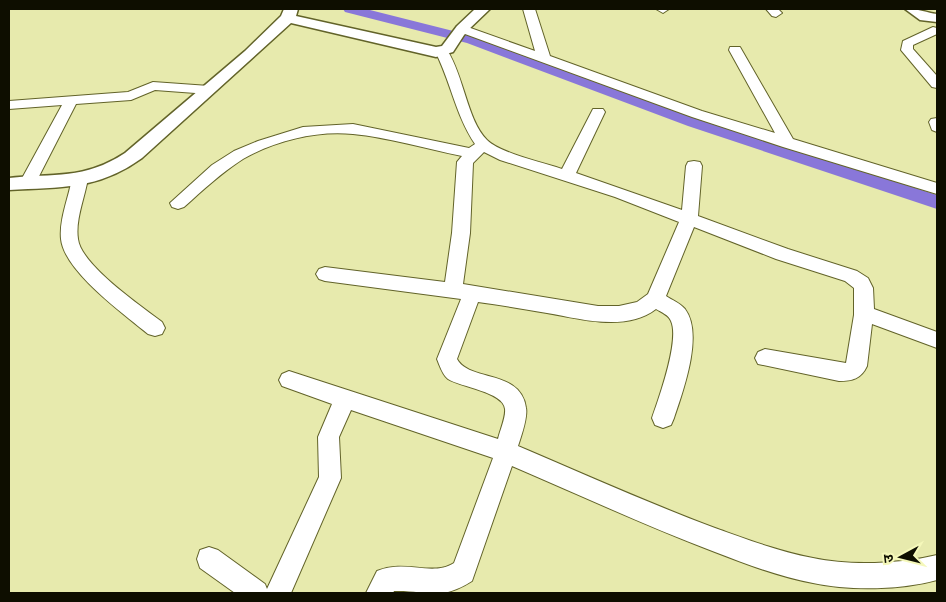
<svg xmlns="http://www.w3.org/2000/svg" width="946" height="602" font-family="Ubuntu,'Noto Sans Devanagari',sans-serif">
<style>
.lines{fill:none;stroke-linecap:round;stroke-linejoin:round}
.canal{fill:#8977d9;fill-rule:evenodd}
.minor-casing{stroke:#626329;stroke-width:2}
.tertiary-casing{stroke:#626329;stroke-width:3}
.minor{fill:#fff;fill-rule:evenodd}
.tertiary{fill:#fff;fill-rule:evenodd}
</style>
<rect width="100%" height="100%" fill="#e7eaad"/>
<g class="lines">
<path class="canal" d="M343 9H366L477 37 700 118 937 195V209L688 126 467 43 345 12Z"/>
<defs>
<path id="minor" d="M523 9H535L550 56 702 111 775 133 729 50 730 47H740L793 139 937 183V194L783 147 692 117 465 34 459 37 453 33 458 26 462 25 535 51Z
M656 9H669L663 13Z
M766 9H778L782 13 776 17 772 16Z
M933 27 937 28V34L913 45V49L937 76V88L932 87 901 50 903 41Z
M442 49 447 50C464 76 467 120 487 140 500 153 544 163 562 169L593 109H603L605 112 576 173 682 210 686 166 688 162 694 161 700 162 702 166 698 216 788 249 857 271 868 278 873 288 874 309 937 332V348L872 324 867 366C861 379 852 381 839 381L758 364 755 358 758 352 765 349 846 363 854 315V288L845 281 776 259 694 227 666 296C672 300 680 303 685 309 704 334 683 391 674 418L671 425 663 428 655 425 652 418C659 398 680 340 671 321 669 315 661 312 656 309 626 332 581 319 547 313 524 309 501 305 478 302L457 359C469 382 521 369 526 408 528 417 521 437 518 446 584 474 648 503 715 528 746 539 780 552 813 558 850 566 900 564 937 555V580C901 590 850 591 813 583 780 577 746 564 715 552 646 526 580 495 512 466L472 581C439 602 428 590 394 591L393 593H366L377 571C406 559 432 577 454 563L493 458 351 410 339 437 341 478 291 593H235L200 568 197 559 200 550 209 547 218 550 265 584 267 589 319 477 318 437 332 404 282 386 279 380 282 374 289 371 498 439C500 430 506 417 505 409 504 392 460 387 448 379 442 374 440 366 437 359L461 299 325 281 319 279 316 274 319 269 325 267 445 282 452 233 457 162 462 156C427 149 387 137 353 134 317 130 274 141 243 159 221 173 203 190 184 207L178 209 172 207 170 203 212 165 234 151 258 141 303 127 353 124 469 148 475 144C456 116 451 83 436 53ZM484 152 500 160 615 197 679 222 648 294 637 302 619 306H598L463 284 470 233 473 163Z
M153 82 209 86 216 90 209 94 155 90 131 100 76 104 34 186 28 187 22 186 20 182 62 105 9 109V101L128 92Z
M937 118V132L932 130 929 122 931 119Z
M80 173 86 174 88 178C85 197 75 220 78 239 81 265 141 306 162 322L165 328 162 334 155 336 148 334C124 314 64 271 61 239 59 219 69 197 72 178L74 174Z"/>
<path id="tertiary" d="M284 9H298L296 16 436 47 442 46 457 26 475 9H490L466 32 453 52 436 57 291 23 142 158C98 190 61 187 9 190V178C54 173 84 180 125 153L245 51 281 16Z
M905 9C917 8 926 13 937 14V22L920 20Z"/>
</defs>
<use href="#minor" class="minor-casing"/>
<use href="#tertiary" class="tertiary-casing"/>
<use href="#minor" class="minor"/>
<use href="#tertiary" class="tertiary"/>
</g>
<rect width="946" height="602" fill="none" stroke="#0e0e00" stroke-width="20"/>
<g transform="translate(901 557) rotate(263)" stroke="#f5f8ba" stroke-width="4" paint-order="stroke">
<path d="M0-4L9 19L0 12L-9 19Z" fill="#0e0e00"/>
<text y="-8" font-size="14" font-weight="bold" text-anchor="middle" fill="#0e0e00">उ</text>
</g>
</svg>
